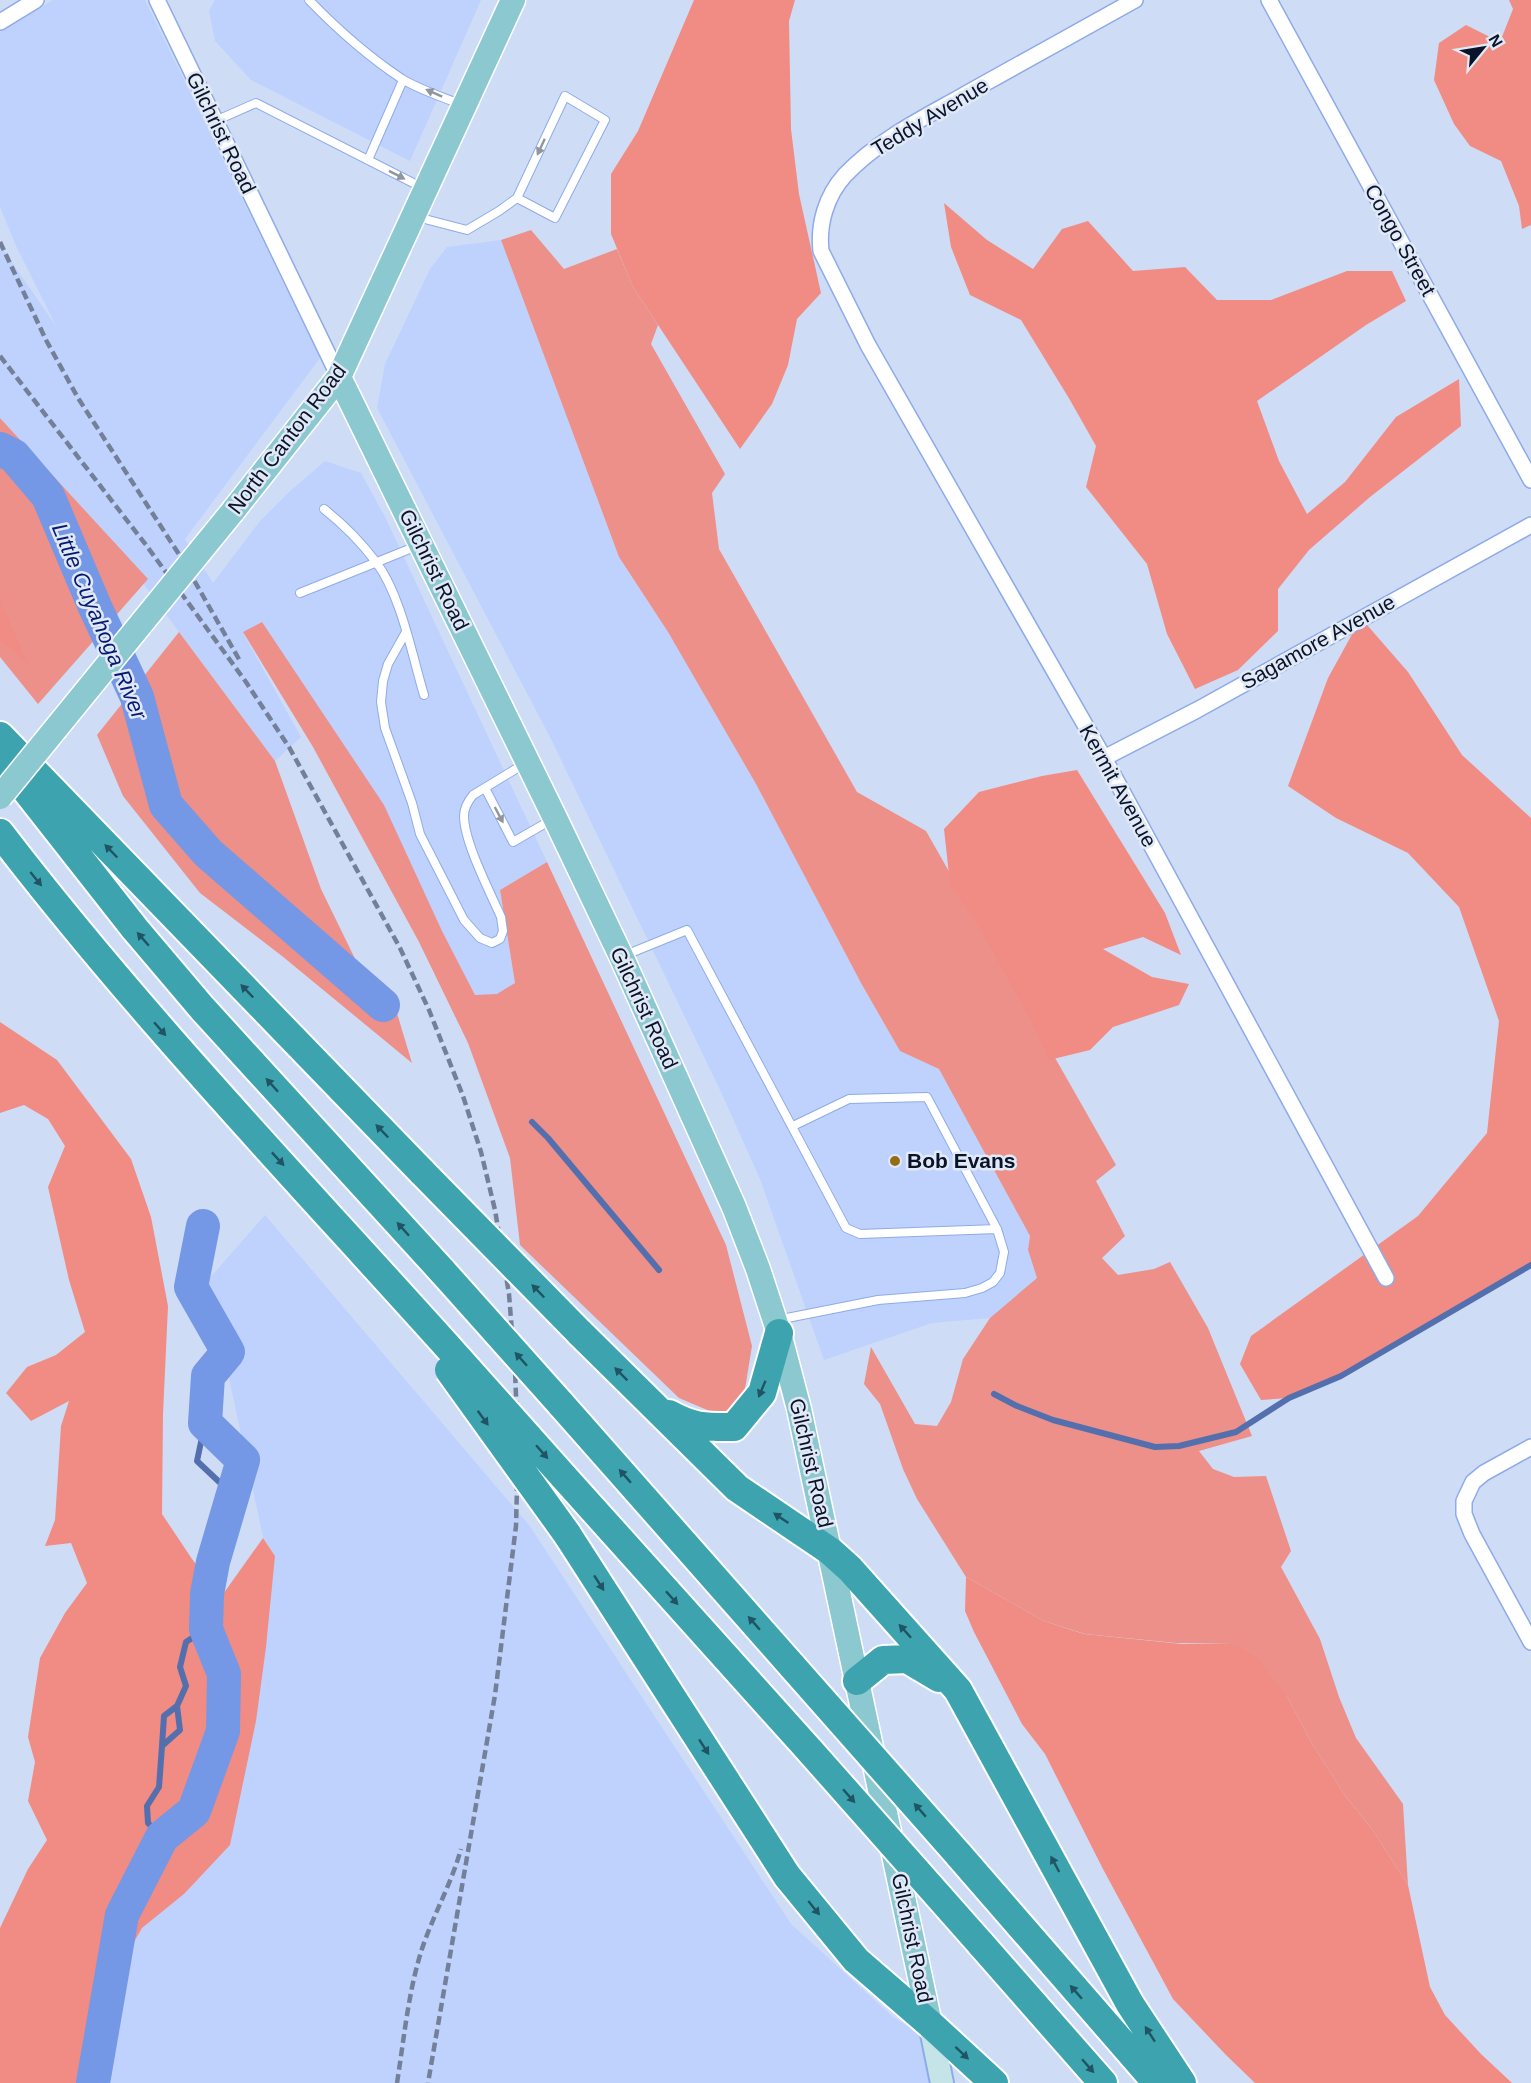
<svg xmlns="http://www.w3.org/2000/svg" width="1531" height="2083" font-family="Arial,sans-serif">
<style>
.built{fill:#bed2fd}
.green{fill:#ec9089}
.forest{fill:#f08c84}
.lines{fill:none;stroke-linecap:round;stroke-linejoin:round}
.stream{stroke:#546fad;stroke-width:6}
.river{stroke:#7497e6;stroke-width:34}
.lane-casing{stroke:#8eabe9;stroke-width:10}
.street-casing{stroke:#8eabe9;stroke-width:18}
.secondary-casing{stroke:#8eabe9;stroke-width:26}
.primary-casing{stroke:#fff;stroke-width:27}
.highway-casing{stroke:#fff;stroke-width:32}
.lane{stroke:#fff;stroke-width:8}
.street{stroke:#fff;stroke-width:15}
.secondary{stroke:#c5e4e7;stroke-width:22}
.primary{stroke:#8bc8cf;stroke-width:24}
.highway{stroke:#3da4af;stroke-width:28}
.rail{stroke:#747f98;stroke-width:4.5;stroke-dasharray:9 4.5;stroke-linecap:butt}
.primary-bridge-casing{stroke:#fff;stroke-width:27;stroke-linecap:butt}
.highway-bridge-casing{stroke:#fff;stroke-width:32;stroke-linecap:butt}
.primary-bridge{stroke:#8bc8cf;stroke-width:24}
.highway-bridge{stroke:#3da4af;stroke-width:28}
.oneway{fill:#90959f}
.oneway2{fill:#205465}
.poi-dot{fill:#916e15;stroke:#e2e9f6;stroke-width:2}
.labels{text-anchor:middle;stroke-width:5;stroke-linejoin:round;paint-order:stroke}
.street-label{font-size:21px;fill:#091329;stroke:#e2e9f6}
.poi-label{font-size:21px;font-weight:bold;fill:#091329;stroke:#e2e9f6;text-anchor:start}
.water-label{font-size:22px;font-style:italic;fill:#041a74;stroke:#e2e9f6}
</style>
<rect width="100%" height="100%" fill="#cfdcf6"/>
<path class="built" d="M53 0H145L320 358 185 539 213 583 260 521 290 491 325 461 361 473 386 519 547 862 500 890 515 983 497 995H475L442 931 261 622 243 633 301 737 275 761 104 531 0 418V245L56 326 16 246 0 207V32Z
M215 0H481L410 161 251 80 215 41 209 11Z
M501 240 619 557 668 632 756 784 861 983 900 1051 939 1069 1030 1236 1028 1250 1037 1278 990 1318 932 1323 824 1360 760 1179 721 1092 550 737 377 408 385 364 430 269 447 247Z
M265 1215 529 1525 791 1924 893 2017 935 2043 942 2083H93L110 1984 142 1928 184 1894 275 1556 263 1537 208 1280Z"/>
<path class="green" d="M531 230 564 269 617 249 633 287 658 325 651 344 725 474 712 493 719 549 857 792 926 831 1116 1165 1096 1181 1125 1236 1102 1258 1118 1275 1154 1269 1170 1262 1208 1328 1252 1436 1199 1451 1213 1469 1234 1477 1266 1476 1291 1551 1281 1567 1320 1639 1339 1697 1356 1738 1403 1804 1408 1885 1372 1829 1346 1797 1311 1742 1288 1698 1232 1644 1176 1643 1085 1634 1044 1621 966 1577 917 1499 903 1469 880 1404 864 1384 871 1347 915 1424 937 1426 951 1402 963 1359 990 1318 1037 1278 1028 1250 1030 1236 939 1069 900 1051 861 983 756 784 668 632 619 557 501 240Z
M0 418 148 579 38 704 0 657Z
M262 622 384 805 442 931 475 995 497 994 515 983 500 890 547 862 726 1245 752 1346 743 1401 719 1415 679 1398 520 1245 510 1158 468 1043 419 942 313 747 243 632Z
M179 632 275 761 321 889 360 969 393 1000 412 1063 282 956 200 893 123 796 97 735Z"/>
<path class="forest" d="M694 0H795L789 21 791 129 799 194 821 293 797 319 788 365 772 404 740 449 633 287 611 234V174L638 131Z
M1509 0H1531V225L1522 229 1519 206 1501 161 1470 146 1454 124 1434 80 1439 43 1466 25 1500 42 1513 9Z
M944 203 987 240 1033 269 1062 229 1088 221 1133 271 1185 267 1217 300H1271L1347 271H1392L1406 301 1366 325 1257 401 1279 461 1307 514 1345 482 1396 417 1459 379 1461 426 1370 497 1309 550 1278 589V631L1238 670 1195 689 1167 634 1147 564 1086 487 1096 446 1070 400 1021 320 970 295 951 247Z
M0 600 28 664 0 640Z
M1361 618 1408 672 1462 755 1531 818V1266L1341 1376 1289 1398 1261 1400 1240 1364 1251 1336 1418 1216 1487 1133 1499 1021 1459 907 1408 853 1336 818 1288 786 1328 678Z
M1077 770 1165 913 1181 955 1143 937 1103 949 1152 977 1189 984 1179 1005 1113 1027 1090 1050 1049 1060 1031 1020 983 934 950 884 944 829 979 792 1042 776Z
M0 1022 57 1060 131 1159 151 1217 168 1306 163 1414 162 1514 192 1559 221 1597 263 1538 275 1556 266 1647 256 1721 230 1845 184 1894 142 1928 110 1984 93 2083H0V1928L28 1869 47 1840 28 1801 35 1762 28 1737 40 1658 65 1613 87 1583 71 1543 45 1546 55 1520 61 1426 69 1401 31 1421 6 1393 27 1367 56 1355 85 1332 69 1280 48 1187 65 1146 48 1119 24 1105 0 1113Z
M966 1577 1044 1621 1084 1634 1182 1644H1232L1256 1656 1288 1698 1311 1742 1346 1797 1372 1829 1408 1885 1430 1987 1445 2015 1481 2054 1512 2083H1255L1226 2055 1173 1999 1103 1869 1045 1754 1022 1724 974 1632 965 1611Z"/>
<g class="lines">
<path class="stream" d="M379 1001 383 1005
M532 1122 548 1138 659 1270
M994 1394 1017 1406 1053 1420 1155 1447 1179 1446 1236 1432 1289 1398 1341 1376 1531 1265
M205 1423 197 1461 232 1494
M162 1746 164 1716 177 1706
M162 1837 148 1823 147 1806 159 1787 162 1746 180 1730 177 1706 186 1686 180 1667 186 1642 206 1629"/>
<path class="river" d="M0 449 14 456 48 496 95 607 137 697 166 805 208 853 383 1005
M93 2083 122 1915 162 1837 194 1811 223 1731 224 1674 206 1629 207 1594 213 1562 243 1460 205 1423 208 1376 228 1352 191 1287 203 1226"/>
<defs>
<path id="lane" d="M309 0C337 29 369 57 402 79 420 90 443 97 462 105
M215 121 256 103 423 188
M368 160 403 80
M417 217 467 230 499 211 517 198 565 96 605 120 555 218 517 198
M324 509C343 524 361 542 376 562 401 595 412 655 424 695
M300 593 417 546
M406 632 388 664 383 681 381 702 385 728 412 803 420 834 464 920 480 938 492 943 500 939 503 931 501 917C490 892 464 842 464 816 464 807 468 801 473 795L524 764
M485 788 513 842 553 819
M623 956 687 930 846 1228 860 1234 997 1229
M777 1320 878 1300 965 1293 982 1288 993 1282 1000 1273 1004 1252 997 1229 927 1097 849 1099 793 1126"/>
<path id="street" d="M157 0 339 377
M1135 0C1080 30 1026 61 971 91 928 116 880 138 845 175 826 196 818 224 821 251L868 345 1104 758 1386 1278
M1269 0 1531 480
M0 22 36 0
M1104 758 1197 710 1531 525
M1531 1447 1484 1473 1473 1482 1464 1501V1514L1472 1534 1531 1642"/>
<path id="secondary" d="M930 2024 942 2083"/>
<path id="primary" d="M339 377 555 818 621 956 734 1207 758 1269 779 1333 799 1409 930 2024
M233 511 339 377 513 0"/>
<path id="highway" d="M0 736 423 1173
M0 757 135 929 202 1008 443 1272
M0 833C138 1013 295 1177 447 1346
M579 1332 737 1488 830 1551 850 1569 958 1690 1130 2004 1182 2083
M560 1403 793 1667
M669 1414C694 1428 706 1427 734 1427L762 1393 779 1333
M563 1476 811 1752
M567 1534 787 1876 856 1960 930 2024 994 2083
M857 1681 883 1660 907 1659 939 1678
M958 1854 1157 2083
M980 1943 1103 2083"/>
</defs>
<use href="#lane" class="lane-casing"/>
<use href="#street" class="street-casing"/>
<use href="#secondary" class="secondary-casing"/>
<use href="#primary" class="primary-casing"/>
<use href="#highway" class="highway-casing"/>
<use href="#lane" class="lane"/>
<use href="#street" class="street"/>
<use href="#secondary" class="secondary"/>
<use href="#primary" class="primary"/>
<use href="#highway" class="highway"/>
<path class="rail" d="M0 242 46 340 78 398 182 559 240 661
M0 356 146 545 246 682 289 747 400 948 429 1010 463 1096 481 1152 495 1210 509 1294 515 1370 518 1448 516 1526 495 1695 428 2083
M397 2083C404 2039 408 1994 421 1952 432 1917 451 1885 461 1849"/>
<defs>
<path id="primary-bridge" d="M0 797 233 511"/>
<path id="highway-bridge" d="M423 1173 579 1332
M443 1272 560 1403
M447 1346 563 1476
M449 1370 567 1534
M793 1667 958 1854
M811 1752 980 1943"/>
</defs>
<use href="#primary-bridge" class="primary-bridge-casing"/>
<use href="#highway-bridge" class="highway-bridge-casing"/>
<use href="#primary-bridge" class="primary-bridge"/>
<use href="#highway-bridge" class="highway-bridge"/>
</g>
<defs><path id="oneway-solid" d="M-6-.8H1V-3.2L6.5 0L1 3.2V.8H-6Z" transform="scale(1.5)"/></defs>
<g class="oneway">
<use href="#oneway-solid" transform="translate(434 93) rotate(-156)"/>
<use href="#oneway-solid" transform="translate(541 147) rotate(115)"/>
<use href="#oneway-solid" transform="translate(397 175) rotate(27)"/>
<use href="#oneway-solid" transform="translate(499 815) rotate(62)"/>
</g>
<g class="oneway2">
<use href="#oneway-solid" transform="translate(111 851) rotate(-134)"/>
<use href="#oneway-solid" transform="translate(36 879) rotate(51)"/>
<use href="#oneway-solid" transform="translate(143 939) rotate(-131)"/>
<use href="#oneway-solid" transform="translate(247 991) rotate(-134)"/>
<use href="#oneway-solid" transform="translate(160 1029) rotate(49)"/>
<use href="#oneway-solid" transform="translate(272 1085) rotate(-132)"/>
<use href="#oneway-solid" transform="translate(382 1131) rotate(-134)"/>
<use href="#oneway-solid" transform="translate(278 1159) rotate(47)"/>
<use href="#oneway-solid" transform="translate(403 1229) rotate(-132)"/>
<use href="#oneway-solid" transform="translate(538 1291) rotate(-134)"/>
<use href="#oneway-solid" transform="translate(521 1359) rotate(-132)"/>
<use href="#oneway-solid" transform="translate(621 1374) rotate(-135)"/>
<use href="#oneway-solid" transform="translate(762 1389) rotate(113)"/>
<use href="#oneway-solid" transform="translate(483 1418) rotate(54)"/>
<use href="#oneway-solid" transform="translate(542 1452) rotate(49)"/>
<use href="#oneway-solid" transform="translate(625 1476) rotate(-131)"/>
<use href="#oneway-solid" transform="translate(781 1518) rotate(-146)"/>
<use href="#oneway-solid" transform="translate(599 1583) rotate(57)"/>
<use href="#oneway-solid" transform="translate(672 1598) rotate(48)"/>
<use href="#oneway-solid" transform="translate(754 1623) rotate(-131)"/>
<use href="#oneway-solid" transform="translate(905 1631) rotate(-132)"/>
<use href="#oneway-solid" transform="translate(704 1747) rotate(57)"/>
<use href="#oneway-solid" transform="translate(849 1796) rotate(49)"/>
<use href="#oneway-solid" transform="translate(920 1810) rotate(-131)"/>
<use href="#oneway-solid" transform="translate(1055 1864) rotate(-118)"/>
<use href="#oneway-solid" transform="translate(814 1908) rotate(51)"/>
<use href="#oneway-solid" transform="translate(1076 1992) rotate(-131)"/>
<use href="#oneway-solid" transform="translate(1150 2034) rotate(-123)"/>
<use href="#oneway-solid" transform="translate(962 2053) rotate(43)"/>
<use href="#oneway-solid" transform="translate(1088 2066) rotate(49)"/>
</g>
<circle class="poi-dot" cx="895" cy="1161" r="6"/>
<g class="labels">
<g class="street-label">
<text transform="translate(930 117) rotate(-31)" y="7">Teddy Avenue</text>
<text transform="translate(221 133) rotate(64)" y="7">Gilchrist Road</text>
<text transform="translate(1400 240) rotate(61)" y="7">Congo Street</text>
<text transform="translate(287 439) rotate(-53)" y="7">North Canton Road</text>
<text transform="translate(434 570) rotate(64)" y="7">Gilchrist Road</text>
<text transform="translate(1318 642) rotate(-29)" y="7">Sagamore Avenue</text>
<text transform="translate(1118 786) rotate(61)" y="7">Kermit Avenue</text>
<text transform="translate(644 1008) rotate(65)" y="7">Gilchrist Road</text>
<text transform="translate(811 1463) rotate(77)" y="7">Gilchrist Road</text>
<text transform="translate(912 1938) rotate(78)" y="7">Gilchrist Road</text>
</g>
<g class="poi-label">
<text x="907" y="1168">Bob Evans</text>
</g>
<g class="water-label">
<text transform="translate(100 621) rotate(67)" y="8">Little Cuyahoga River</text>
</g>
</g>
<g transform="translate(1483 48) rotate(60)" stroke="#e2e9f6" stroke-width="4.5" paint-order="stroke">
<path d="M0-4.5L10 22L0 15L-10 22Z" fill="#091329"/>
<text y="-9" font-size="16" font-weight="bold" text-anchor="middle" fill="#091329">N</text>
</g>
</svg>
